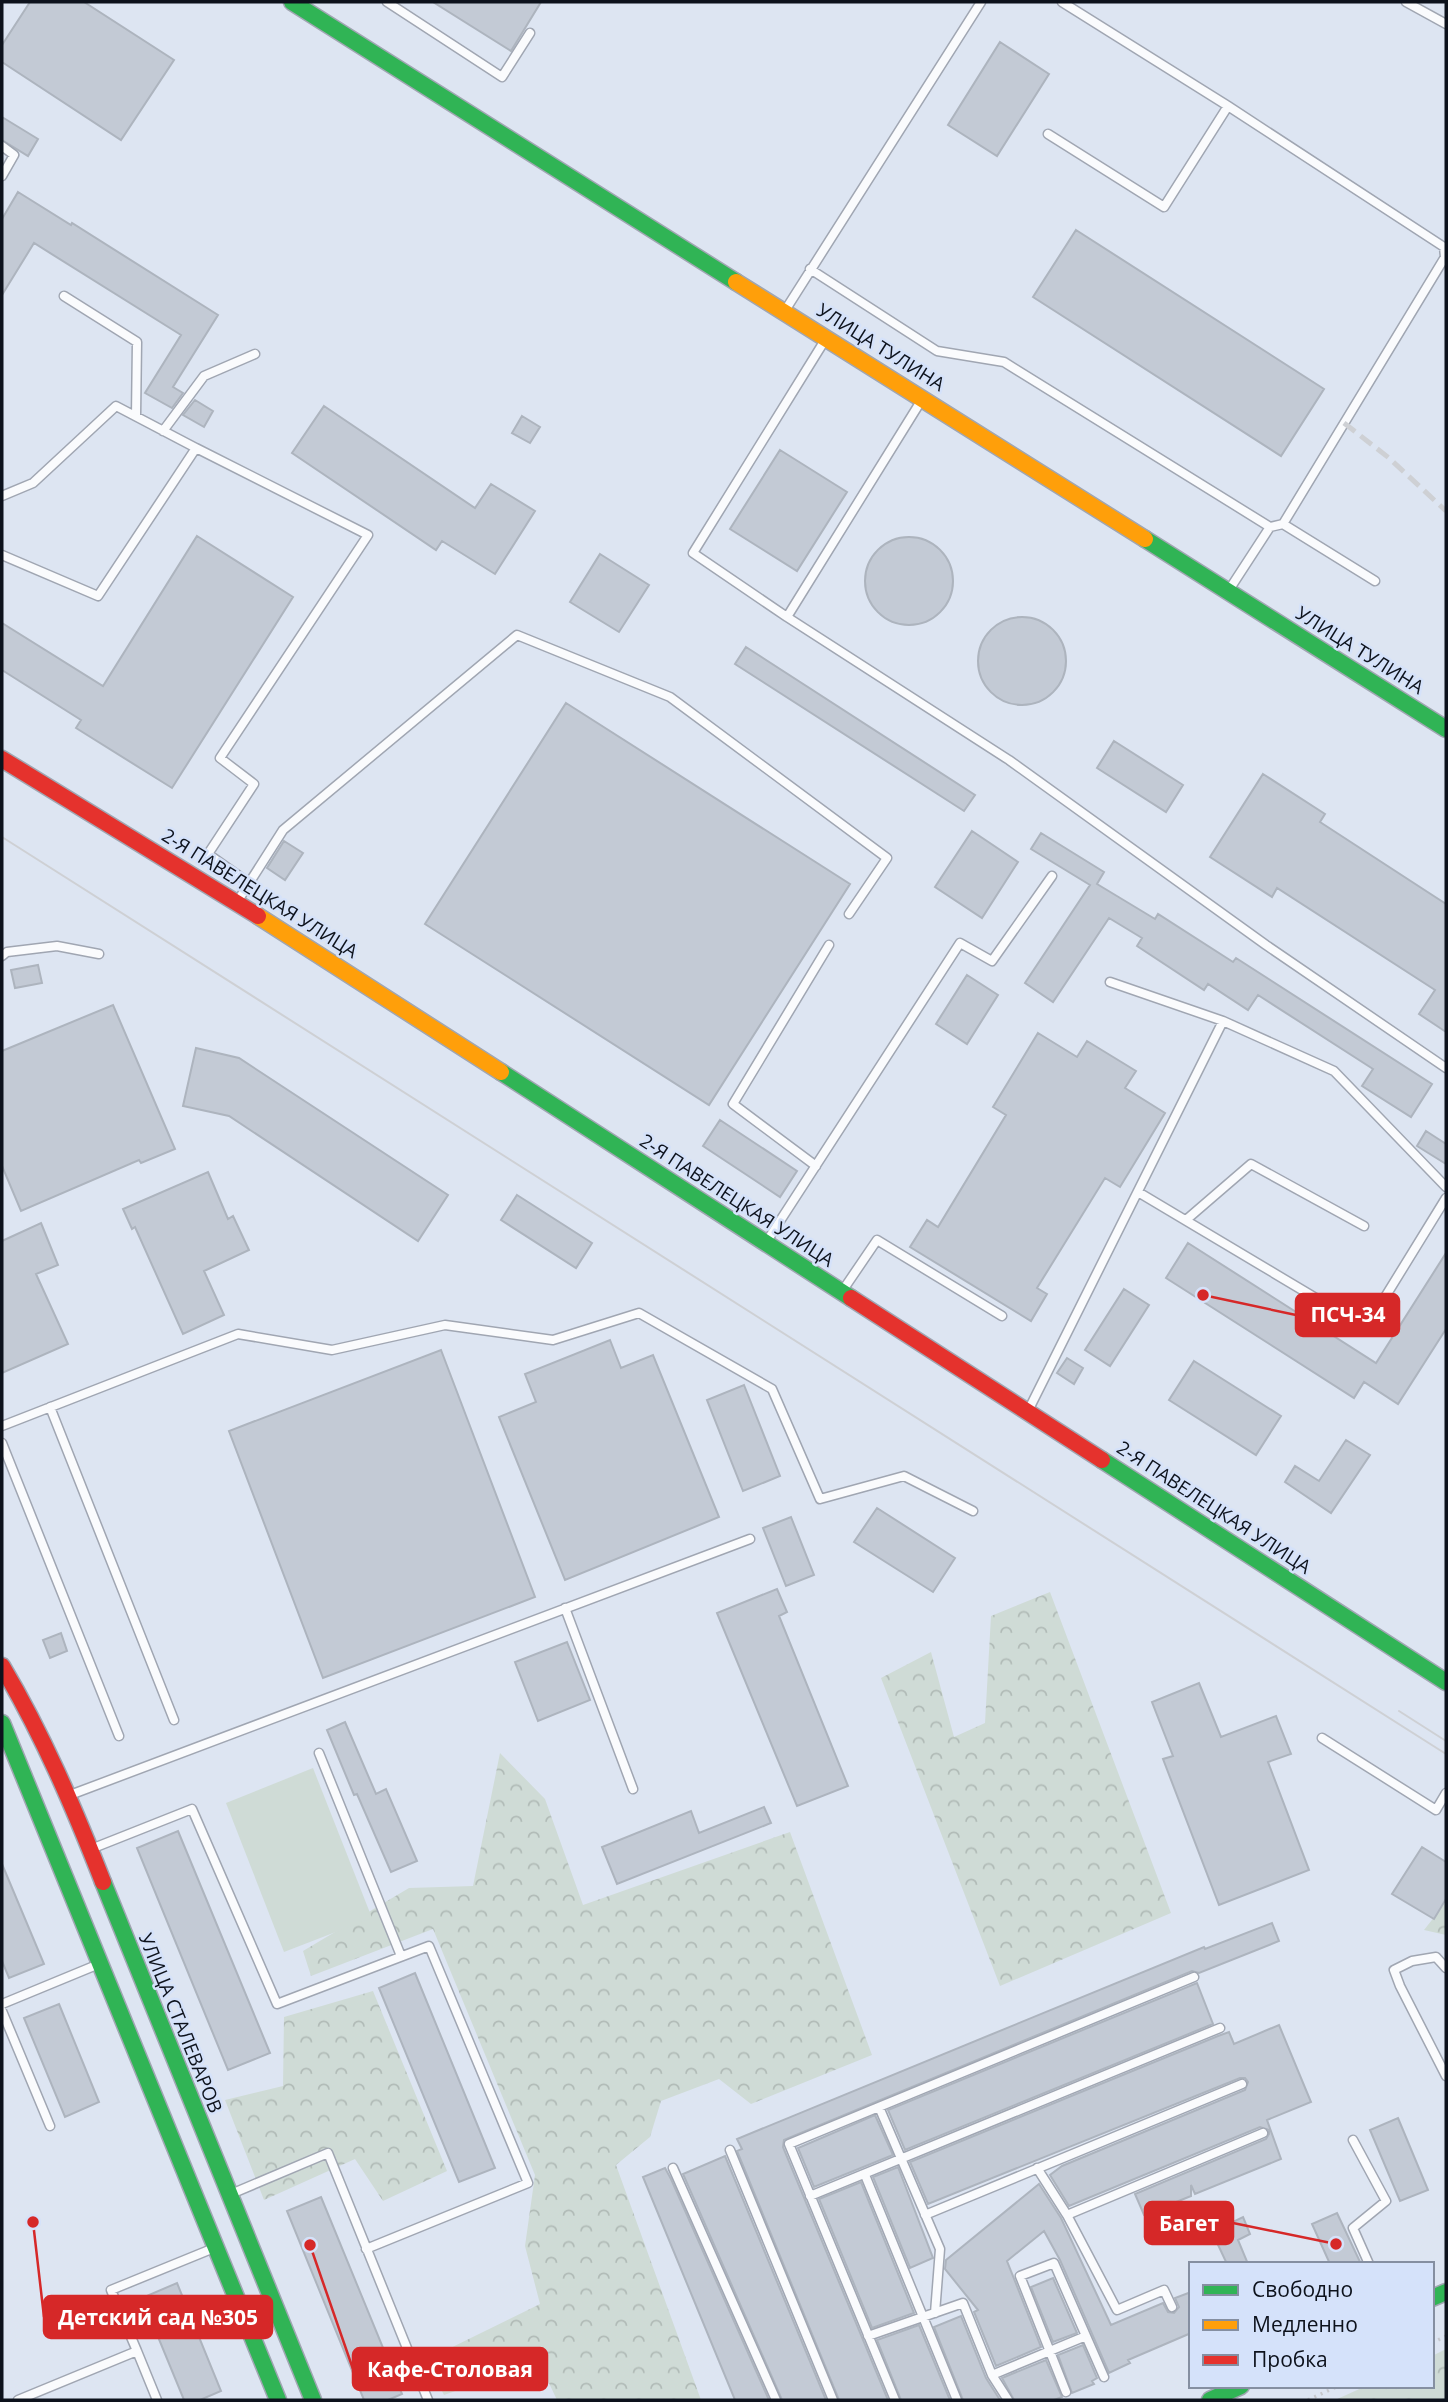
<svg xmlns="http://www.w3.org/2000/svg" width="1448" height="2402" font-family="'Open Sans',sans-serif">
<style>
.forest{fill:url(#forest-crowns)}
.park{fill:#cfdbd6}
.building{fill:#c3cad5;stroke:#adb4be;stroke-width:2}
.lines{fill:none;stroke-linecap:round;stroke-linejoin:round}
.lane-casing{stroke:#a0a6b2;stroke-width:11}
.fast-casing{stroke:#a0a6b2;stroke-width:19}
.slow-casing{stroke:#a0a6b2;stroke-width:19}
.jam-casing{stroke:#a0a6b2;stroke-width:19}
.path{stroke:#c6c8cd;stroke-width:3.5;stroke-dasharray:2 5;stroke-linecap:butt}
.lane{stroke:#fafbfd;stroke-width:8}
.fast{stroke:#30b455;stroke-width:16}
.slow{stroke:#ff9f0a;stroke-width:16}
.jam{stroke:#e5322d;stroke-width:16}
.tram{stroke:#ced0d4;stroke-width:2}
.rail{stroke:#ced0d4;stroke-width:5;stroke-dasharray:14 7;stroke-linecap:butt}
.labels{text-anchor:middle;stroke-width:5;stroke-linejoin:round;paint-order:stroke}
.street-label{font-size:19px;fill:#0d121c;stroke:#d5e2fa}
.leader{fill:none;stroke:#d62828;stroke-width:2.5}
.callout-dot{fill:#d62828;stroke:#d5e2fa;stroke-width:2.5}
.callout{fill:#d62828;stroke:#d62828;stroke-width:2.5}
.callout-label{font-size:21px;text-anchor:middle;font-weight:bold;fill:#fff}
</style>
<defs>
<pattern id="forest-crowns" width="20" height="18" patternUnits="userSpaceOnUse" patternTransform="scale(1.75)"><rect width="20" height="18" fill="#cfdbd6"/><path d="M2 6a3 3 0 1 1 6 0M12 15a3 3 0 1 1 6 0" fill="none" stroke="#b1bbb7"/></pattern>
</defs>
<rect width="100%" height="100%" fill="#dde5f2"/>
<path class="forest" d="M1050 1592 1171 1913 1000 1986 881 1678 931 1652 954 1737 985 1723 991 1616Z
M500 1753 545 1799 583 1905 790 1832 872 2055 751 2104 719 2079 661 2101 650 2137 616 2165 701 2400H557L539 2362 444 2395 426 2360 540 2304 525 2246 535 2175 433 1929 311 1976 303 1951 409 1888 473 1886Z
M1446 1902V1935L1424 1930Z
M373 1991 447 2171 383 2201 355 2159 264 2200 225 2100 283 2086 284 2017Z
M1446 2349V2400H1335L1366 2386H1432V2356Z"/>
<path class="park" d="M313 1768 372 1918 284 1952 226 1803Z"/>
<path class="building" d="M30 2H84L174 60 121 140 2 62V45Z
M433 2H541L511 51Z
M1000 42 1049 74 997 156 948 125Z
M2 117 38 139 28 156 2 140Z
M18 192 71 225 72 223 218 315 173 387 183 393 172 408 145 393 181 335 34 243 2 295V219Z
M1076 230 1324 389 1281 456 1033 297Z
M195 400 213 411 204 427 183 415Z
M324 406 475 508 491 484 535 511 495 574 442 541 436 550 292 453Z
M522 416 540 427 530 443 512 433Z
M780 450 847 492 797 571 730 529Z
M197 536 293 597 172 788 76 728 81 720 2 670V623L103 686Z
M865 581a44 44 0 1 1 88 0a44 44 0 1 1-88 0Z
M600 554 649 585 619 632 570 602Z
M978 661a44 44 0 1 1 88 0a44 44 0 1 1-88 0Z
M746 647 975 795 964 811 735 664Z
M566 703 850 884 709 1105 425 924Z
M1114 741 1183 785 1166 812 1097 768Z
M1263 774 1325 814 1320 822 1446 904V1032L1419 1014 1435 990 1277 888 1272 897 1210 857Z
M972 831 1018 862 982 918 935 887Z
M1041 833 1104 872 1097 884 1155 919 1158 914 1233 962 1236 958 1432 1084 1411 1117 1362 1086 1373 1069 1258 995 1248 1010 1208 984 1204 990 1137 946 1142 938 1109 918 1053 1002 1025 983 1090 885 1031 849Z
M284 841 303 853 285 880 267 868Z
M38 965 42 983 15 988 11 970Z
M967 975 998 995 967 1044 936 1024Z
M113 1005 175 1149 141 1163 139 1160 21 1211 2 1166V1051Z
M1038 1033 1077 1057 1087 1041 1136 1071 1125 1088 1165 1113 1120 1187 1105 1178 1037 1288 1047 1294 1031 1321 910 1247 927 1220 938 1227 1006 1115 993 1107Z
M196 1048 239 1058 448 1195 418 1241 229 1116 183 1106Z
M720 1120 797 1171 780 1197 703 1146Z
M1426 1131 1446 1144V1164L1417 1146Z
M208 1172 228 1219 233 1216 249 1250 204 1271 224 1315 183 1334 135 1227 132 1229 123 1209Z
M517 1195 592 1243 576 1268 501 1220Z
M41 1223 58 1265 36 1274 68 1344 2 1373V1241Z
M1188 1243 1376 1363 1446 1253V1329L1398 1404 1364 1382 1354 1398 1166 1278Z
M1124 1289 1149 1305 1110 1366 1085 1350Z
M610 1340 621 1368 653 1355 719 1517 565 1580 499 1417 536 1402 525 1374Z
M441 1350 535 1597 323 1678 229 1431Z
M1067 1358 1083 1368 1074 1384 1057 1373Z
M1194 1361 1281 1416 1256 1455 1169 1400Z
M744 1385 780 1476 743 1491 707 1400Z
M1346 1440 1370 1455 1331 1513 1285 1482 1295 1466 1319 1481Z
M877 1508 955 1558 933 1592 854 1542Z
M791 1517 814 1575 786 1586 763 1528Z
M777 1589 787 1612 779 1616 848 1786 797 1806 717 1613Z
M61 1633 67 1651 50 1658 43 1640Z
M567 1642 590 1700 538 1721 515 1662Z
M1199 1683 1221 1737 1276 1716 1291 1754 1268 1762 1309 1870 1219 1905 1163 1759 1173 1756 1152 1702Z
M345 1722 376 1794 386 1789 417 1861 391 1872 357 1794 354 1795 327 1730Z
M764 1807 771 1823 617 1884 602 1847 691 1811 699 1833Z
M178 1831 270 2053 228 2070 137 1848Z
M1422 1847 1446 1862V1899L1434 1919 1392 1894Z
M2 1864 44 1964 9 1978 2 1961Z
M1272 1923 1279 1941 1199 1973 1192 1971 784 2140 783 2147 888 2400H839L737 2151 742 2149 737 2139 1204 1947 1205 1949Z
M415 1973 495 2168 459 2182 379 1988Z
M1197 1983 1213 2024 905 2150 888 2110Z
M59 2004 99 2102 65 2117 24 2018Z
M1279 2025 1311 2102 1267 2120 1281 2159 1195 2194 1191 2185V2196L1144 2215 1135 2194 1266 2139 1269 2134V2130L1260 2127 1069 2206 1050 2175 1062 2166 1245 2090 1248 2082 1245 2078H1240L928 2204 910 2162 1218 2036 1229 2032 1234 2044Z
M875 2115 893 2155 814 2187 798 2148Z
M1398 2118 1428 2190 1400 2201 1370 2130Z
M725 2156 826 2400H782L683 2174Z
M898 2167 933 2258 910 2268 873 2177Z
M665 2168 671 2179 769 2400H735L643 2177Z
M861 2182 914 2313 872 2328 819 2199Z
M1039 2184 1061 2218 1111 2325 1163 2303 1168 2312 1174 2313 1179 2307 1175 2298 1191 2292V2333L1128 2360 1130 2363 1109 2373 1060 2260 1044 2231 1007 2261 1041 2347 996 2366 974 2312 978 2310 945 2269 946 2260Z
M321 2197 402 2394 388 2400H364L287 2211Z
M1337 2213 1361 2264H1330L1312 2224Z
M1243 2217 1250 2234 1238 2240 1248 2264H1227L1212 2232Z
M1053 2278 1077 2333 1053 2342 1031 2287Z
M177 2283 221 2391 200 2400H184L142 2298Z
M961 2316 986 2378 1000 2400H963L934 2327Z
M919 2325 950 2400H901L877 2340Z
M1083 2345 1097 2378 1092 2381 1094 2384 1072 2393 1058 2355Z
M1046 2360 1062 2397 1054 2400H1014L1002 2378Z"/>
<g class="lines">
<defs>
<path id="lane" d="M387 2 502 77 530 33
M1062 2 1228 106 1444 247 1445 257 1283 524 1270 527 1229 590
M1406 2 1446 24
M1048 134 1164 207 1228 106
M2 146 14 155 2 176
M810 269 937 351 1004 362 1270 527
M64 296 137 342 136 416
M786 309 981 2
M921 401 787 617 1009 760 1266 945 1446 1068
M163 431 204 376 255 354
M2 496 33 483 116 406 196 448
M1283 524 1375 581
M2 555 98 596 196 448 368 535 220 758 254 784 208 854 249 883
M787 617 693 553 825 340
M239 899 283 830 517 635 670 697 887 858 849 914
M2 956 7 952 57 946 99 954
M1110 982 1223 1021 1334 1071 1446 1187
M816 1166 733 1104 829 945
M1138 1192 1366 1328 1446 1198
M1186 1220 1251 1164 1364 1226
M767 1241 960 943 992 961 1052 876
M843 1290 877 1240 1002 1316
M50 1407 174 1720
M1029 1409 1223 1021
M2 1426 238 1334 332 1350 445 1325 553 1340 639 1313 772 1389 820 1499 904 1476 973 1511
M2 1443 119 1736
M565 1608 633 1789
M1322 1738 1436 1810 1446 1793
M319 1753 401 1956
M70 1795 750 1539
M91 1849 192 1809 277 2004 429 1946 528 2183 366 2249
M1446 1968 1436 1957 1412 1961 1394 1970 1400 1986 1446 2076
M2 2004 99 1964
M2 2011 50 2126
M879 2107 940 2249 935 2313
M1353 2140 1386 2201 1353 2228 1369 2264
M730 2150 833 2400
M673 2168 776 2400
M1037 2168 1067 2215 1117 2310 1164 2290 1172 2307
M865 2175 957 2400
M231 2194 328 2153 428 2400
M810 2196 1220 2028
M925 2215 1242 2084
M1067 2215 1263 2133
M868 2336 963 2303 992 2375 1008 2400
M137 2351 157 2400
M992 2375 1086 2336
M1066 2392 1020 2276 1054 2263 1104 2377
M18 2400 137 2351 111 2290 214 2248
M895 2400 789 2144 1194 1977"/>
<path id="fast" d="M292 2 736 282
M1145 539 1446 729
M501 1072 851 1298
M1102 1460 1446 1682
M2 1723 278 2400
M103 1882 313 2400
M1432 2298 1446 2292
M1210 2400 1241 2386"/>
<path id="slow" d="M736 282 1145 539
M258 916 501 1072"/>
<path id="jam" d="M2 759 258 916
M851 1298 1102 1460
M2 1666C43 1735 74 1808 103 1882"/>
</defs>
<use href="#lane" class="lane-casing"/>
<use href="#fast" class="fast-casing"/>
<use href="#slow" class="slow-casing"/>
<use href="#jam" class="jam-casing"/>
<path class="path" d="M1432 2343 1446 2336
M1308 2400 1338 2386"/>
<use href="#lane" class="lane"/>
<use href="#fast" class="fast"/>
<use href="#slow" class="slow"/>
<use href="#jam" class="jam"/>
<path class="tram" d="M2 837 1446 1754
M1399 1711 1446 1741"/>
<path class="rail" d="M1344 423 1389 458 1446 511"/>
</g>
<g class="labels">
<g class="street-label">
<text transform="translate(881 347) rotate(32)" y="7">УЛИЦА ТУЛИНА</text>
<text transform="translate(1360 650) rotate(32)" y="7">УЛИЦА ТУЛИНА</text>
<text transform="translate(260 893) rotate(32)" y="7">2-Я ПАВЕЛЕЦКАЯ УЛИЦА</text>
<text transform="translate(737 1200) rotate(33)" y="7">2-Я ПАВЕЛЕЦКАЯ УЛИЦА</text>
<text transform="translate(1214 1507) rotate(33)" y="7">2-Я ПАВЕЛЕЦКАЯ УЛИЦА</text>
<text transform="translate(181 2023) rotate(68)" y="7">УЛИЦА СТАЛЕВАРОВ</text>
</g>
</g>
<path class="leader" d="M1203 1295L1296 1315M1336 2244L1233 2223M33 2222L44 2317M310 2245L353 2369"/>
<g class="callout-dot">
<circle cx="1203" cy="1295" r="7"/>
<circle cx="1336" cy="2244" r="7"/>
<circle cx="33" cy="2222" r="7"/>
<circle cx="310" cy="2245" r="7"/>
</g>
<g class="callout">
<rect x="1296" y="1294" width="103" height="42" rx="7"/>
<rect x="1145" y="2202" width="88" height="42" rx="7"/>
<rect x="44" y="2296" width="228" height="42" rx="7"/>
<rect x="353" y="2348" width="194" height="42" rx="7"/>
</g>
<g class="callout-label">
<text x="1348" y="1322">ПСЧ-34</text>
<text x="1189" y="2231">Багет</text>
<text x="158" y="2325">Детский сад №305</text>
<text x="450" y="2377">Кафе-Столовая</text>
</g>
<rect width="1448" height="2402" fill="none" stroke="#0d121c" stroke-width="7"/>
<rect x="1189" y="2262" width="245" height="126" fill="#d5e2fa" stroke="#858fa1" stroke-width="2"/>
<rect x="1203" y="2285" width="35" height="10" fill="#30b455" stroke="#858fa1" stroke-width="2"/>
<text x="1252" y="2297" font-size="21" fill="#0d121c">Свободно</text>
<rect x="1203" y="2320" width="35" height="10" fill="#ff9f0a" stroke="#858fa1" stroke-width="2"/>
<text x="1252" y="2332" font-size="21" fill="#0d121c">Медленно</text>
<rect x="1203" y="2355" width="35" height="10" fill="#e5322d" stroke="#858fa1" stroke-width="2"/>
<text x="1252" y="2367" font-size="21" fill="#0d121c">Пробка</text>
</svg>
